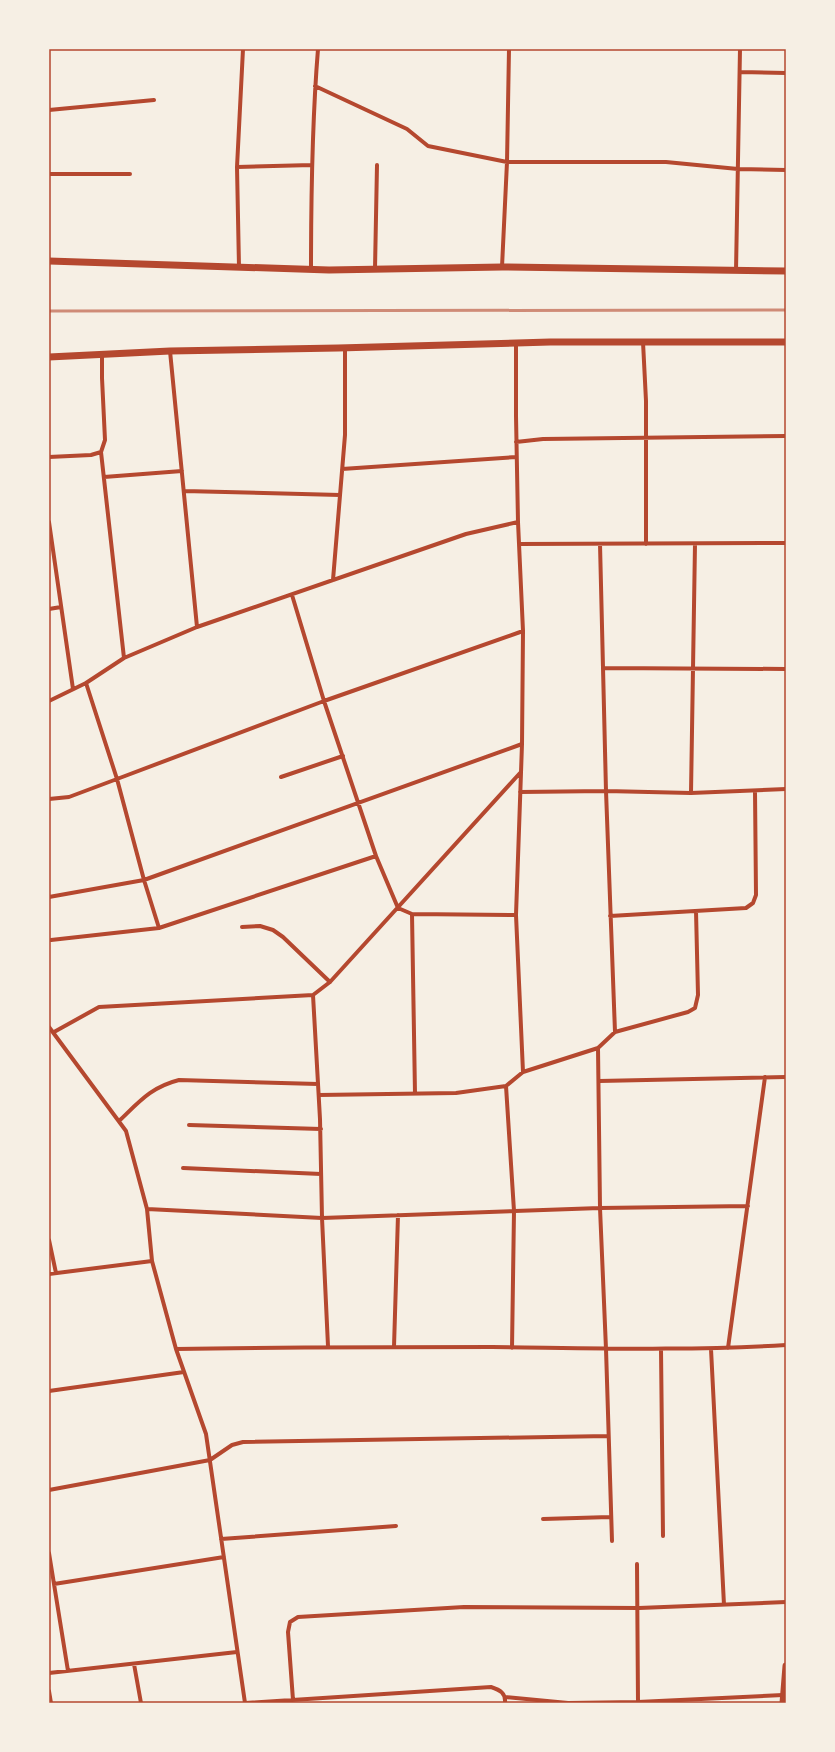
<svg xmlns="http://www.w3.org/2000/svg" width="835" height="1752" font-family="'DM Sans',sans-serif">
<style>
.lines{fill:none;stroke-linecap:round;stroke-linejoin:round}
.minor{stroke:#b5482f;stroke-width:4}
.tertiary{stroke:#b5482f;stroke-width:7}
.rail{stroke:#cf8b77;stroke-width:3}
.neatline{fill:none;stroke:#b5482f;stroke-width:1.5}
</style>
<rect width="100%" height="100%" fill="#f6efe4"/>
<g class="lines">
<path class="minor" d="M740 72 786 73
M315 86 407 129 428 146 507 162H666L738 169 786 170
M49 110 154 100
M237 167 312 165
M49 174H130
M239 267 237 167 243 49
M502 267 507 162 509 49
M375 269 377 165
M311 270C311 196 312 122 318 49
M736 271 740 49
M643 342 646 401V544
M516 343V416L518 522
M516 442 543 439 786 436
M101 452 124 658 197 627 170 351
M49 457 91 455 101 452 105 440 102 378V354
M342 469 516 457
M104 477 182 471
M184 491 340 495
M49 522 73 689
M519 544 786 543
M600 544 606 791 615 1032
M333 580 345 435V348
M292 595 324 701 376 856 398 908 412 914 516 915
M49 609 61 607
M197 627 466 534 518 522 523 631 522 744 516 915 523 1072
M124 658 86 683 117 779 324 701 523 631
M603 668 786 669
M49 701 86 683
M281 777 343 756
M520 792 606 791 691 793 786 789
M691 793 695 544
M49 799 69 797 117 779 144 880 522 744
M49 897 144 880 159 928
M412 914 415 1094
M610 916 746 908 753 903 756 895 755 791
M242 927 260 926 273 930 283 937 330 982
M51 940 159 928 376 856
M49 1027 126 1131 147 1209 152 1261 176 1349 206 1434 245 1703
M54 1032 99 1007 313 995 330 982 520 773
M598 1048 600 1208 606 1349 612 1541
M599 1081 786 1077
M506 1086 523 1072 598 1048 615 1032 688 1012 695 1008 698 995 696 911
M319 1095 456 1093 506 1086 514 1211 512 1348
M119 1121C139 1102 151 1087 179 1080L318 1084
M189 1125 321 1129
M183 1168 321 1174
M147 1209 322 1218 320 1119 313 995
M49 1240 56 1273
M49 1274 152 1261
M328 1346 322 1218 600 1208 748 1206
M394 1347 398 1215
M728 1348 765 1077
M176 1349C281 1347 386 1347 492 1347 590 1348 688 1351 786 1345
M661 1349 663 1536
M711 1349 724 1605
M49 1391 184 1372
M49 1490 210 1460 232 1445 243 1442 608 1436
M543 1519 610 1517
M221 1539 396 1526
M49 1553 68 1671
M637 1564 638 1703
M54 1584 224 1557
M134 1664 141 1703
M49 1673 237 1652
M49 1691 51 1703
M505 1697 568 1703 638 1702 783 1695
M293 1700 288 1632 290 1622 298 1617 464 1607 639 1608 786 1602
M246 1703 491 1687C500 1690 506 1693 505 1703"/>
<path class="tertiary" d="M49 261 329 270 502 267 786 271
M49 357 170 351 338 348 550 342H786
M783 1703 786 1666"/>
<path class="rail" d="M49 311 786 310"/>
</g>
<rect width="835" height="1752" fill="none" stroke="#f6efe4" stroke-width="100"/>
<rect x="50" y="50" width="735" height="1652" class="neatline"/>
</svg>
